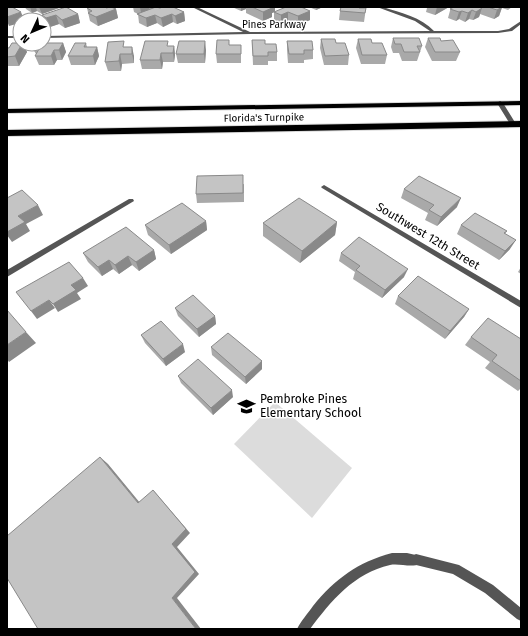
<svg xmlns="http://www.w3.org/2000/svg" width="528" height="636" font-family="'Fira Sans',sans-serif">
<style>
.green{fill:#dcdcdc}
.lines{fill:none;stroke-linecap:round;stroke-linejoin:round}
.motorway-casing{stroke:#dbdbdb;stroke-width:2}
.service{fill:#555;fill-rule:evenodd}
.minor{fill:#555;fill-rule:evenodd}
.motorway{fill:#000;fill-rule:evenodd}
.wall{fill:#a9a9a9}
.shaded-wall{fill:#898989}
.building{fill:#c4c4c4;stroke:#898989}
.labels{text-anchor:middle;stroke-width:3;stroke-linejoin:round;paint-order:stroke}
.far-street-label{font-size:10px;fill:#000;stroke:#fff}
.street-label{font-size:12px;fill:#000;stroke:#fff}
.poi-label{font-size:12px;fill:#000;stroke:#fff;text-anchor:start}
</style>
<rect width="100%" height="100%" fill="#fff"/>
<path class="green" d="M275 402 352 468 312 518 234 444Z"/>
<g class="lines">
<defs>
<path id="motorway" d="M521 101V105L7 113V109Z
M521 121V127L7 136V130Z"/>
</defs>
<use href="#motorway" class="motorway-casing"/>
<path class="service" d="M500 101 503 103 516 124 515 125 510 124 497 103Z
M392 553H407L420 556 422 560 420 564C411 568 399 563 390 565 354 573 331 601 310 629H297C301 621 308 613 313 606 335 579 358 562 392 553Z"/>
<path class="minor" d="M192 7H197L250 32 430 31 415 21 377 7H383C401 13 421 17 434 31H498L509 29 521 21V24L512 31 498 33 251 34 44 38V36L243 32Z
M7 36H20V38H7Z
M324 185 521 301V308L322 188 321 187Z
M129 199H133L134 201 7 277V270Z
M416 554 459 565 493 585 521 608V621L517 619 485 593 453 574 412 564 410 560 412 556Z"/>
<use href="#motorway" class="motorway"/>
</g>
<path class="wall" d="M25 7H59V8L42 14 37 11 32 13 26 9Z
M133 7H173L184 12 185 21 177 24 173 22 163 27 157 23 147 27 139 23 138 14 134 12Z
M232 7H275V12L310 11V20L298 25 288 21 281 24 274 21V12L272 13V17L263 21 246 13V9L241 11Z
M309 7H323L316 10Z
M423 7H449L435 15 426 12 427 8Z
M451 7H512L508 10 502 8 499 16 494 19 480 14 479 17 473 20 469 19 465 22 459 19 456 21 448 18Z
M87 8H106L116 9 118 18 98 26 90 21Z
M359 8H366L364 22 339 20 340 11Z
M78 14 80 23 65 28 59 24 50 27 45 24 42 15Z
M393 38 422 46 417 61H402L399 53H393L391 47Z
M428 38 441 41 460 52 456 61H432L425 47Z
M321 39 336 43 349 55 348 65H324L320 48Z
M358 39 372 43 387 55 385 64H361L356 48Z
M252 40 265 44 277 52V61H268V65H253Z
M287 41 313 50V59L304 60V63H288L287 50Z
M63 43 66 52 62 60H57L54 65H39L35 56 36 54 33 49Z
M86 43 87 47H97L99 56 95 65H71L68 56Z
M20 44H23L27 52 19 66H7V48Z
M229 45H241V63H217L216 54Z
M169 46H174L175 55 174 62H163L162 69H142L140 60Z
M125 47 134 56V63L122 64 121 71H108L105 62Z
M206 50 205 63H178L176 54Z
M244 184V202L197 203 196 194Z
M404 189 457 207 437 226 425 220 428 213 401 198Z
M206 221 207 230 171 254 148 235 145 225Z
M337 222 335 235 300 263 263 236V223Z
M461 225 507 231 505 234 510 249 499 260 457 234Z
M154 250 156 259 139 271 132 265 119 274 113 269 102 276 88 262 83 253Z
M341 253 404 277 382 298 353 279 355 272 339 261Z
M521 267V274L518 272Z
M398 296 469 309 464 317 445 339 395 304Z
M175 308 215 316 216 324 199 337 178 316Z
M141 335 185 352 166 366 145 343Z
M471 337 521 339V388L518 391 485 368 490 362 465 345Z
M211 347 262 369 246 384 212 355Z
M178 376 233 397 213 415 181 383Z"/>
<path class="shaded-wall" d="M30 7H36L37 11 32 13Z
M39 7H59V8L42 14Z
M142 7H149L150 13 142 16 140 8Z
M151 7H164L153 15Z
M241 7H246V9L241 11Z
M268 7H275V12L272 13V17L263 21V12Z
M317 7H323L316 10Z
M437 7H449L435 15Z
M502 7 499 16 494 19 497 10Z
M482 8 479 17 473 20 476 12Z
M116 9 118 18 98 26 96 17Z
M472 10 469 19 465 22 468 13Z
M310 11V20L298 25V16Z
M462 11 459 19 456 21 459 12Z
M21 12 24 20H20V23L9 26 7 21V17Z
M184 12 185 21 177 24 175 16Z
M288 12V21L281 24V15Z
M78 14 80 23 65 28 62 20Z
M172 14 173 22 163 27 161 18Z
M56 15 59 24 50 27 46 18Z
M155 15 157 23 147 27 146 18Z
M205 41 206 50 205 63 204 54Z
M63 43 66 52 62 60 59 50Z
M22 44H23L27 52 19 66 15 56Z
M174 46 175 55 174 62 173 53Z
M97 47 99 56 95 65 93 56Z
M132 47 134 56V63L132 54Z
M54 50 57 60 54 65 51 56Z
M161 53 163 62 162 69 160 60Z
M120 54 122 64 121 71 119 61Z
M461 198 457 207 437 226 441 217Z
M38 205 43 215 26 224 30 231 12 242 7 235V232L18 216Z
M206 221 207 230 171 254 169 245Z
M337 222 335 235 300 263 302 251Z
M516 240 510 249 499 260 505 251Z
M154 250 156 259 139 271 136 262Z
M128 256 132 265 119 274 115 265Z
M109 260 113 269 102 276 98 267Z
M408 269 404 277 382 298 385 290Z
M83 278 88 286 77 293 81 299 58 312 53 304 71 285Z
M49 300 55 308 37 319 31 311Z
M469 309 464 317 445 339 450 331Z
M215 316 216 324 199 337 197 329Z
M26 332 36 343 9 362 7 359V345Z
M183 344 185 352 166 366 163 359Z
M262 361V369L246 384 245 377Z
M232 390 233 397 213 415 211 408Z
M100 457 108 464 145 509 138 503Z
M153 490 190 533 177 547 199 574 177 598 201 629H196L172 598V544Z"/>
<path class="building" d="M7 7H12L21 12 7 17Z
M66 7 78 14 62 20 56 15 46 18 42 15Z
M90 7H105L106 8 111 7 116 9 96 17 88 13 92 11 87 8Z
M156 7 160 8 163 7H173L184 12 175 16 172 14 161 18 155 15 146 18 137 14Z
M252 7H270L272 8 263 12Z
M286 7H301L310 11 298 16 288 12 281 15 274 12Z
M341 7H359V8H366L365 13 340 11Z
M454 7H479L482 8 476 12 472 10 468 13 462 11 459 12 450 9Z
M488 7H502L497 10Z
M393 38H419L422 46H417L420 52H404L401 44H395Z
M428 38H440L441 41 453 40 460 52H435Z
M321 39H335L336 43H345L349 55 325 56Z
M358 39H371L372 43H382L387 55H362Z
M217 40H229V45H241V54H216Z
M252 40H265V44H276L277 52H268V56H253Z
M124 41 123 47H132V54H120L119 61 105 62 108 42Z
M145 41H168L167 46H174L173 53H161L160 60H140Z
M179 41H205L204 54H176Z
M287 41H312L313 50H304V54H289Z
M12 43H20V44H22L15 56 7 57V48H9Z
M44 43H63L59 50H54L51 56H35L39 49H33L36 44H44Z
M75 43H86L84 47H97L93 56H68Z
M243 175V193L196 194 197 176Z
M419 176 461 198 441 217 429 210 434 205 404 189Z
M22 190 38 205 18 216 25 222 7 232V198Z
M299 198 337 222 302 251 263 223Z
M182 203 206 221 169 245 145 225Z
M475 213 507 231 504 233 516 240 505 251 461 225Z
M126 227 154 250 136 262 128 256 115 265 109 260 98 267 83 253Z
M359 237 408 269 385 290 356 270 360 266 341 253Z
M69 262 83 278 71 285 76 290 53 304 49 300 31 311 16 292Z
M418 276 469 309 450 331 398 296Z
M193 295 215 316 197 329 175 308Z
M7 310 26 332 7 345Z
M488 318 521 339V381L492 361 497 355 471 337Z
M161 321 183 344 163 359 141 335Z
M228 333 262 361 245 377 211 347Z
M198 359 232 390 211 408 178 376Z
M100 457 138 503 153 490 186 529 172 544 195 572 172 598 196 629H38L7 578V536Z"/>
<defs>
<symbol id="school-bare" viewBox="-9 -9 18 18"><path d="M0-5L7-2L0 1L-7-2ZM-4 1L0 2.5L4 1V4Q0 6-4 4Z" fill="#000" stroke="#fff" stroke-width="2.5" paint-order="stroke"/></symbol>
</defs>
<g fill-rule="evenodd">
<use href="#school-bare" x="234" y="394" width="25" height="25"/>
</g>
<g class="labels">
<g class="far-street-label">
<text x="274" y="28">Pines Parkway</text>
<text transform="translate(264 117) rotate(-1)" y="4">Florida's Turnpike</text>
</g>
<g class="street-label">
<text transform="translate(428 236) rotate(31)" y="4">Southwest 12th Street</text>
</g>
<g class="poi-label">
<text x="260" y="403">Pembroke Pines<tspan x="260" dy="14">Elementary School</tspan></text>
</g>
</g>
<rect width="528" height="636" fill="none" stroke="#000000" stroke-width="16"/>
<g transform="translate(32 32) rotate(226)"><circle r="19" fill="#ffffff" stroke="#999999"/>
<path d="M0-3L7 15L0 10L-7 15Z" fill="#000000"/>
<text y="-6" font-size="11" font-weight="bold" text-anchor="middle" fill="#000000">N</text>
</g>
</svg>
